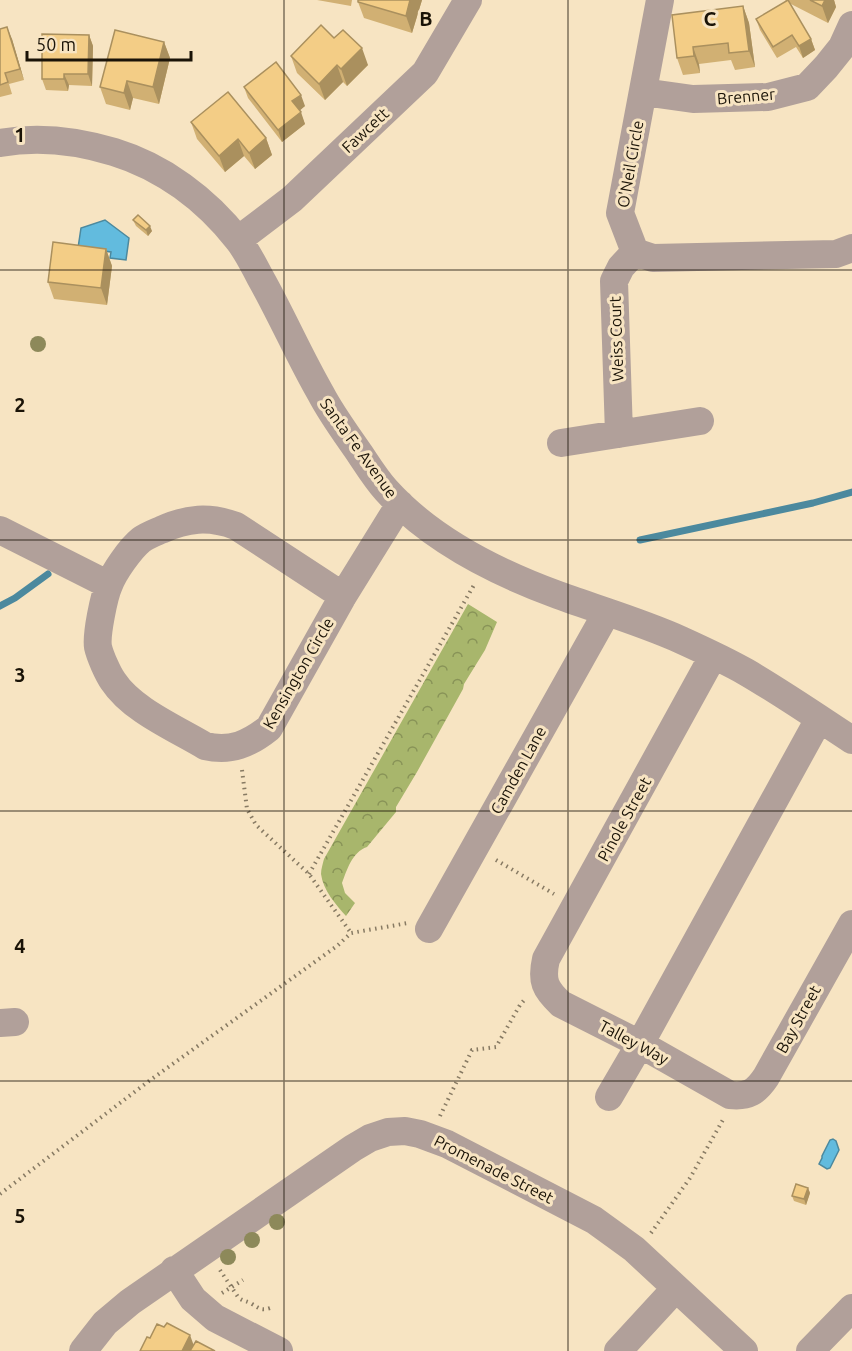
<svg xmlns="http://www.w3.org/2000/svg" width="852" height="1351" font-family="Ubuntu,sans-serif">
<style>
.forest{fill:url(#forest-crowns)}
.water{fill:#62bbde;stroke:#4c899e;stroke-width:1.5}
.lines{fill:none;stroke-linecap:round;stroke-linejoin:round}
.stream{stroke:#4c899e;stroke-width:7}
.path{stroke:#877a63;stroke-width:4;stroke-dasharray:1.5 4.5;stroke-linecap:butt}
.minor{stroke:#b1a09a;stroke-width:28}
.tree{fill:#8d895a}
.wall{fill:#d1b073}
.shaded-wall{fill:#aa905e}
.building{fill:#f3cd86;stroke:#aa905e;stroke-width:1.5}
.grid{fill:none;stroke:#1a1307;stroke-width:1.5;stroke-opacity:0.55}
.labels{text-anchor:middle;stroke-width:6;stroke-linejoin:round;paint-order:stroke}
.street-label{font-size:16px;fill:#1a1307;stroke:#f7e4c2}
.grid-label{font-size:20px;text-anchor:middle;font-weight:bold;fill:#1a1307;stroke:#f7e4c2;stroke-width:6;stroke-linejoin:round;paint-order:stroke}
</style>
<defs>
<pattern id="forest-crowns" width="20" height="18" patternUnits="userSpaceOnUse" patternTransform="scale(1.5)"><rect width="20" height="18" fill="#a8b66c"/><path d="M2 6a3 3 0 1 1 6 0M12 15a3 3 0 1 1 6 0" fill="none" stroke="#889357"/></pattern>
</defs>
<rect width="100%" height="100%" fill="#f7e4c2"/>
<path class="forest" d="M468 604 497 622 485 650 464 684 463 689 417 772 396 807V812L367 847C352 852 347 870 342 883L345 893 355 903 346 916C336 905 323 890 321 874 321 869 323 863 324 859Z"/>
<path class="water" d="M105 220 129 238 126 260 110 258 111 252 78 248 81 228Z
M833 1139 836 1141 839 1150 830 1168 827 1169 819 1164 822 1158V1156L830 1140Z"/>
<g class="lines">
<path class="stream" d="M640 540 813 503 852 492
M0 606 15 598 48 574"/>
<path class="path" d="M242 770 247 809 256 825 309 874 351 933
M496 860 554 894
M309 874 474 585
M440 1116 472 1050 496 1047 520 1005 525 999
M0 1194 149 1081 337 946 351 933 408 923
M651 1233 690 1178 724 1118
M220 1270 238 1297C242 1301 247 1301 252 1304 259 1308 261 1311 270 1308
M222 1293 243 1280"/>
<path class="minor" d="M660 0 620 213 635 252 653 258 836 254 852 248
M643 92 693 99 768 97 807 87 826 67 842 47 852 25
M0 143C38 136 78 141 114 152 163 167 206 199 238 240 247 251 253 264 260 277 282 316 299 356 321 394 332 415 347 435 360 454 368 466 376 479 386 490 431 540 495 572 558 595 599 610 641 622 681 640 703 650 725 660 746 672 782 693 817 717 852 740
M238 240 292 199 425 73 468 0
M619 434 614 281 621 267 635 252
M561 443 700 421
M0 530 109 585
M343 596 236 526C209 516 187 518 161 530 154 533 146 536 141 540 130 549 114 572 109 585 104 596 96 635 98 647 100 656 108 674 113 681 132 710 175 728 205 746 231 752 249 744 269 728L343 596 400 504
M713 656 546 959C541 981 545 989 561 1004L640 1044 730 1095C748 1097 756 1092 766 1077L852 924
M429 929 607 612
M0 1023 15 1022
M609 1097 640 1044 819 719
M174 1270 193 1299 215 1318 279 1351
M83 1351 105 1323 130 1302 353 1148 370 1138 388 1132 405 1131 420 1134 447 1144 594 1220 634 1249 744 1351
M618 1351 676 1288
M810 1351 852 1308"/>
</g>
<g class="tree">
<circle cx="38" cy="344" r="8"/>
<circle cx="277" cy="1222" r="8"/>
<circle cx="252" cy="1240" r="8"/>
<circle cx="228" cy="1257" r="8"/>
</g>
<path class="wall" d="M317 0H352L351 6Z
M358 0H422L412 33 364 18 358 2Z
M785 0H834L836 7 828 23 789 3 811 39 815 50 803 58 796 47 777 58 760 30 756 19 786 1Z
M743 6 749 23 755 67 735 70 731 60 699 64 700 73 683 75 677 58Z
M0 29 12 39 24 80 9 84 12 94 0 97Z
M89 35 93 46 92 86 69 85 68 91 46 90 42 79Z
M334 38 368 65 347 86 343 82 325 100 297 73 291 56Z
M164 42 170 58 159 104 133 98 130 110 106 104 100 87Z
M244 87 305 106 299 110 305 124 282 142 248 98Z
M191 122 266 138 272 155 255 169 244 156 225 172 197 139Z
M133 220 152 231 148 236 136 226Z
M106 249 112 266 107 305 54 299 48 282Z
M808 1188 810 1193 806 1205 794 1201 792 1196Z"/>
<path class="shaded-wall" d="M410 0H422L412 33 406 16Z
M825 0H834L836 7 828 23 822 6Z
M743 6 749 23 755 67 749 51Z
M7 27 12 39 24 80 20 69Z
M89 35 93 46 92 86 88 74Z
M811 39 815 50 803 58 799 46Z
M164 42 170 58 159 104 153 87Z
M693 47 699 64 700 73 694 56Z
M362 48 368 65 347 86 341 69Z
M337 65 343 82 325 100 319 84Z
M64 74 69 85 68 91 64 79Z
M127 81 133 98 130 110 124 93Z
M301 95 305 106 297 113 292 101Z
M301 112 305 124 282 142 278 130Z
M266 138 272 155 255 169 249 153Z
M238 139 244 156 225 172 219 156Z
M150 226 152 231 148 236 146 230Z
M106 249 112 266 107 305 101 288Z
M808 1188 810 1193 806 1205 804 1199Z
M190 1335 194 1346 192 1351H182Z"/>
<path class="building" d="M358 0H410L406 16 358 2Z
M788 0 811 39 799 46 792 35 773 47 756 19Z
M810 0H825L822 6Z
M743 6 749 51 729 53 728 43 693 47 694 56 677 58 672 15Z
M321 25 334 38 343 30 362 48 341 69 337 65 319 84 291 56Z
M7 27 20 69 5 73 8 82 0 85V29Z
M115 30 164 42 153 87 127 81 124 93 100 87Z
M42 34 89 35 88 74H64V79H42Z
M276 62 301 95 292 101 301 112 278 130 244 87Z
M228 92 266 138 249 153 238 139 219 156 191 122Z
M138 215 150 226 146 230 133 220Z
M53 242 106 249 101 288 48 282Z
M796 1184 808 1188 804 1199 792 1196Z
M167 1323 190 1335 182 1351H140L147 1337 150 1338 157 1324 164 1327Z
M196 1341 215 1351H190Z"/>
<path class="grid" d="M284 0V1351M568 0V1351M0 270H852M0 540H852M0 811H852M0 1081H852"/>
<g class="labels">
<g class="street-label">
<text transform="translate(746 96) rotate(-5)" y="6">Brenner</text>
<text transform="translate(365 130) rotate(-43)" y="6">Fawcett</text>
<text transform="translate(630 164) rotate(-80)" y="6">O'Neil Circle</text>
<text transform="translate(616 339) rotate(-92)" y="6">Weiss Court</text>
<text transform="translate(359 448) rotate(54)" y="6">Santa Fe Avenue</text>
<text transform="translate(298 673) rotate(-60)" y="6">Kensington Circle</text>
<text transform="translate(518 770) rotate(-61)" y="6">Camden Lane</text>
<text transform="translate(624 819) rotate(-61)" y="6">Pinole Street</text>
<text transform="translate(798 1019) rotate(-61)" y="6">Bay Street</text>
<text transform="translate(634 1042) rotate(28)" y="6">Talley Way</text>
<text transform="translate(494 1169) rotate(27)" y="6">Promenade Street</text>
</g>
</g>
<g class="grid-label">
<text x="426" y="26">B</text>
<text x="710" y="26">C</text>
<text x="20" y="142">1</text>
<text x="20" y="412">2</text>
<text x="20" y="682">3</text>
<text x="20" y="953">4</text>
<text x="20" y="1223">5</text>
</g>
<path d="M27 51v9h164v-9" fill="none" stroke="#1a1307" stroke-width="3"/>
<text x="36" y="51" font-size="18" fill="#1a1307" stroke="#f7e4c2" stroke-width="4.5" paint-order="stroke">50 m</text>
</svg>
